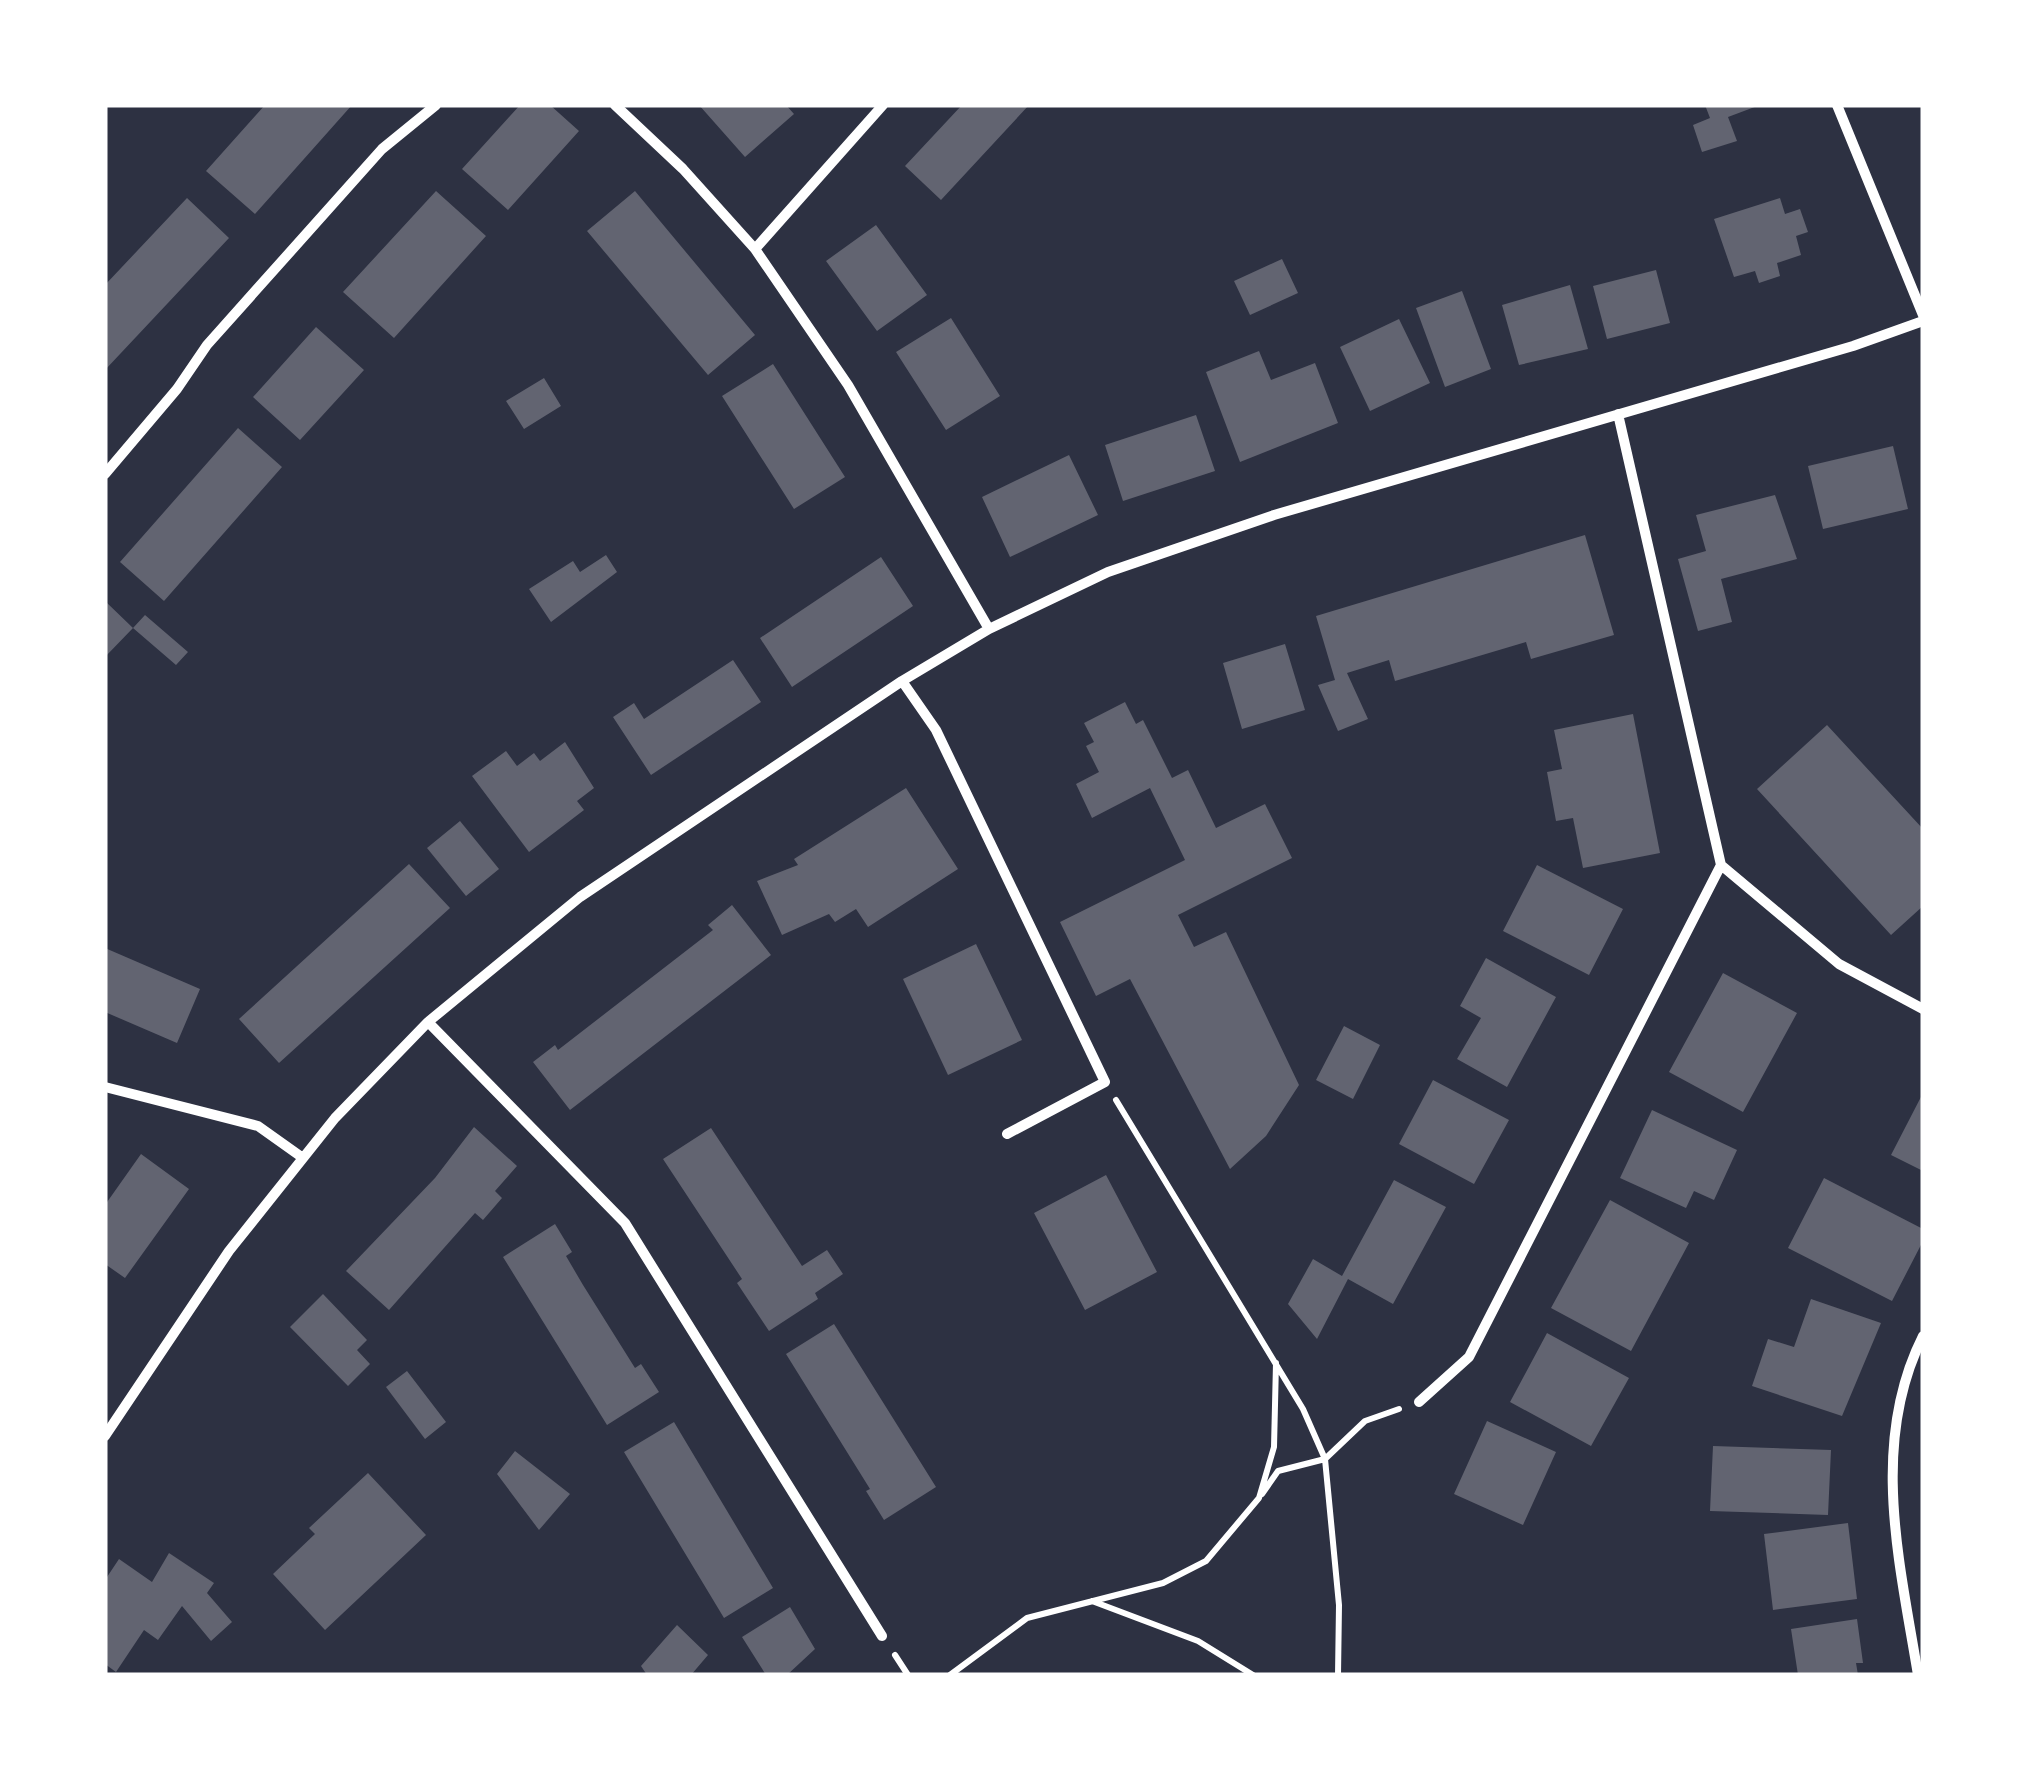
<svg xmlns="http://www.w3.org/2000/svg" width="2028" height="1780" font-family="Mulish,sans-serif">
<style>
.building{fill:#626471}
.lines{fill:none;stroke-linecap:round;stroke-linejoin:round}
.path{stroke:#fff;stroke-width:6}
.minor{stroke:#fff;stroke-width:10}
</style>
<rect width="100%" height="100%" fill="#2d3142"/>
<path class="building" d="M265 105H352L255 214 206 171Z
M520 105H550L579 131 508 210 462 169Z
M699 105H786L794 114 745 157Z
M962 105H1029L941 200 905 166Z
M1705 105H1760L1728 117 1737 141 1702 152 1693 125 1710 118Z
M436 191 486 236 394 338 343 292Z
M635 191 755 335 708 375 587 231Z
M187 198 229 238 105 370V285Z
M1780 198 1785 214 1800 209 1808 232 1796 236 1801 255 1777 263 1780 276 1759 283 1755 271 1734 277 1714 219Z
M876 225 927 295 877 331 826 261Z
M1282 259 1298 293 1250 315 1234 281Z
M1656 270 1670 323 1607 339 1593 286Z
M1570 285 1588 349 1519 365 1502 305Z
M1462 291 1491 369 1445 387 1416 308Z
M951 318 1000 396 946 430 896 352Z
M1399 319 1430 383 1370 411 1340 347Z
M316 327 364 370 300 440 253 397Z
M1259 351 1271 380 1315 363 1338 423 1240 462 1206 372Z
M773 364 845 477 794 509 722 396Z
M544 378 561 406 524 429 506 401Z
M1196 415 1215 471 1123 501 1105 445Z
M238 428 282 467 164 601 120 562Z
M1893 446 1908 509 1823 529 1808 466Z
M1069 455 1098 515 1010 557 982 497Z
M1775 495 1797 559 1721 579 1732 622 1698 631 1678 559 1706 551 1696 515Z
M1585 535 1614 635 1531 659 1526 642 1395 681 1389 660 1347 673 1368 719 1338 731 1318 685 1335 680 1316 616Z
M606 555 617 572 551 622 529 589 573 561 580 572Z
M881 557 913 606 792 687 760 638Z
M105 601 133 628 105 657Z
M145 615 188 652 176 665 133 628Z
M1285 644 1305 710 1242 729 1223 663Z
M733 660 761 702 651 775 613 717 634 703 644 719Z
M1125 702 1136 724 1143 720 1172 778 1188 770 1216 828 1265 804 1292 858 1178 915 1194 947 1226 932 1299 1085 1266 1136 1230 1169 1130 979 1096 996 1060 922 1185 860 1150 788 1092 818 1076 784 1099 772 1086 746 1094 742 1084 723Z
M1633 714 1660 853 1583 868 1573 818 1556 821 1547 772 1562 769 1554 730Z
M1827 725 1923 829V906L1891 935 1757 789Z
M565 742 594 788 577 801 584 810 529 852 472 776 506 751 517 766 534 753 540 761Z
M906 788 958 869 868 927 856 909 835 922 829 914 782 935 757 881 798 865 794 859Z
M460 821 499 869 466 896 427 848Z
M409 864 450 908 279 1063 239 1019Z
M1537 865 1623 909 1589 975 1503 931Z
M732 905 771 955 570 1110 533 1062 555 1045 558 1050 713 930 708 925Z
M976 944 1022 1040 948 1075 903 979Z
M105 948 200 989 177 1043 105 1012Z
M1486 958 1556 997 1507 1087 1457 1059 1481 1018 1460 1006Z
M1723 973 1797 1013 1743 1112 1669 1072Z
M1344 1026 1380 1045 1353 1099 1316 1080Z
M1433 1080 1509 1120 1474 1184 1399 1144Z
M1923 1093V1171L1891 1155Z
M1652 1110 1737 1150 1714 1200 1694 1191 1686 1208 1620 1178Z
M474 1127 517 1166 495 1191 502 1198 483 1220 475 1213 389 1310 346 1271 435 1178Z
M711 1128 802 1266 827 1250 843 1274 815 1293 818 1299 769 1331 737 1283 742 1279 663 1159Z
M141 1154 189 1189 125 1278 105 1264V1205Z
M1106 1175 1157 1272 1085 1310 1034 1213Z
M1824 1178 1923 1229V1241L1892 1301 1788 1248Z
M1394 1180 1446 1207 1393 1304 1348 1279 1317 1339 1288 1304 1313 1259 1342 1276Z
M1610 1200 1689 1243 1631 1351 1551 1308Z
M555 1224 572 1252 566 1256 583 1285 635 1368 641 1364 659 1392 607 1425 503 1257Z
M323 1294 367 1340 357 1350 370 1364 348 1386 290 1327Z
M1811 1299 1881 1323 1842 1416 1752 1386 1768 1339 1794 1347Z
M834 1324 936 1487 884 1520 866 1491 870 1489 786 1354Z
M1547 1333 1629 1378 1591 1446 1510 1402Z
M407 1371 446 1422 425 1439 386 1387Z
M1487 1421 1556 1452 1523 1525 1454 1494Z
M674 1422 773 1588 724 1618 624 1452Z
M1713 1446 1831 1450 1828 1515 1710 1511Z
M515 1451 570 1494 539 1530 497 1474Z
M368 1473 426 1535 325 1630 273 1574 315 1534 309 1528Z
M1848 1523 1857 1599 1773 1610 1764 1534Z
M169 1553 214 1583 207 1593 232 1622 211 1641 182 1606 158 1640 144 1630 116 1672 105 1664V1580L119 1559 152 1582Z
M790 1607 815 1649 787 1675H766L742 1637Z
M1857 1619 1863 1663H1856L1858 1675H1798L1791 1629Z
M677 1625 708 1655 691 1675H647L641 1666Z"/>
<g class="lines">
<path class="path" d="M1116 1100 1303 1409 1325 1459 1339 1605 1338 1675
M1262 1494 1278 1471 1325 1459 1365 1421 1399 1409
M1092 1601 1198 1641 1253 1675
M895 1655 908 1675
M950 1675 1027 1618 1163 1583 1206 1561 1259 1498 1274 1447 1276 1363"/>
<path class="minor" d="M615 105 683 169 755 249 848 385 989 629
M1837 105 1923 315
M755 249 883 105
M1618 414 1721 865 1839 964 1923 1009
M105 474 177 389 207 345 382 149 436 105
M902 681 936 730 1105 1082 1007 1134
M428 1022 625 1223 882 1636
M105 1087 258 1126 303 1158
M1419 1402 1469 1357 1721 865
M105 1436 229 1251 335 1118 428 1022 580 897 902 681 989 629 1108 572 1274 515 1853 346 1923 321
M1918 1675C1900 1564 1869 1443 1923 1336"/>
</g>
<rect width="2028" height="1780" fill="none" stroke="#ffffff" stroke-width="215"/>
</svg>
